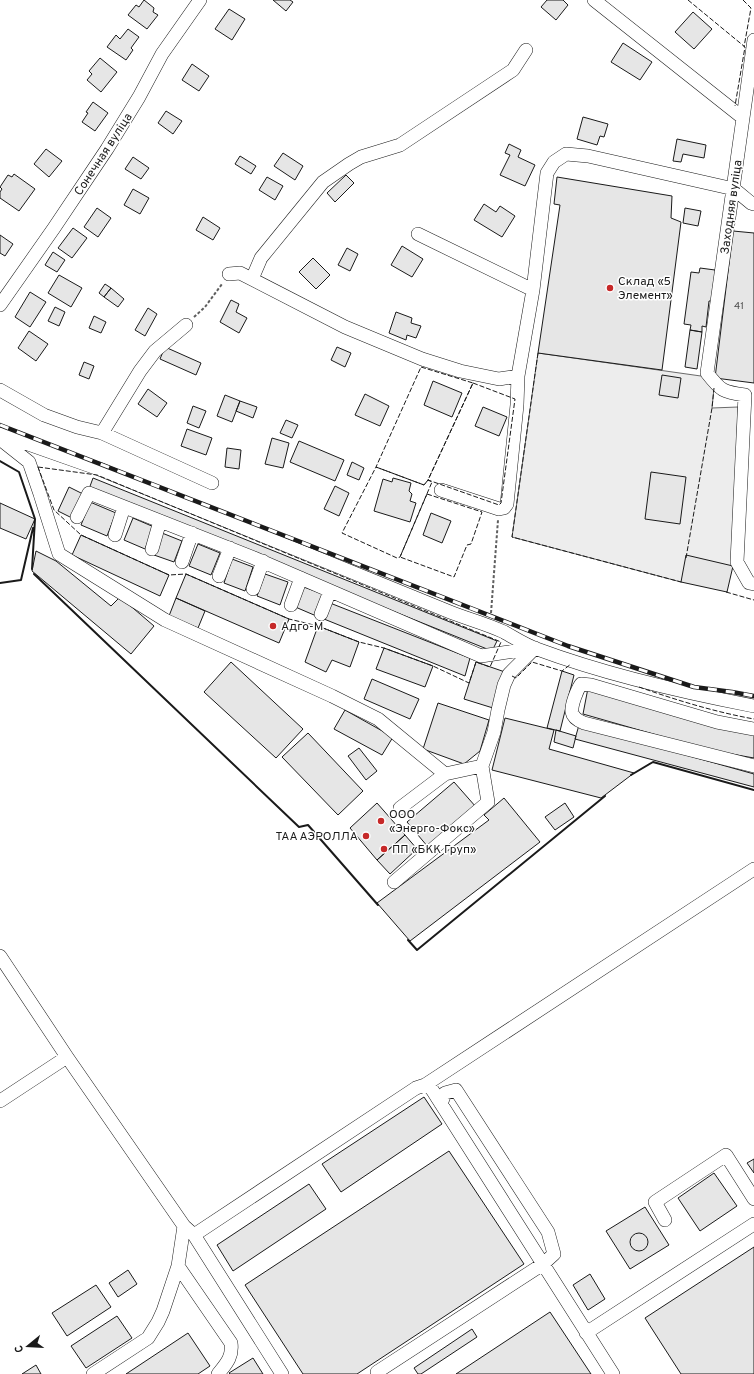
<svg xmlns="http://www.w3.org/2000/svg" width="754" height="1374" font-family="Overpass,sans-serif">
<style>
.parking{fill:#ededed;stroke:#6a6a6a}
.building{fill:#e6e6e6;stroke:#1a1a1a}
.lines{fill:none;stroke-linecap:round;stroke-linejoin:round}
.minor-casing{stroke:#1a1a1a;stroke-width:14}
.path{stroke:#5f5f5f;stroke-width:2;stroke-dasharray:3 2;stroke-linecap:butt}
.minor{stroke:#fff;stroke-width:13}
.rail-casing{stroke:#1a1a1a;stroke-width:4.5}
.rail{stroke:#fff;stroke-width:3;stroke-dasharray:9;stroke-linecap:butt}
.fence{stroke:#1a1a1a;stroke-width:1;stroke-dasharray:5 2;stroke-linecap:butt}
.wall{stroke:#1a1a1a;stroke-width:2}
.poi-dot{fill:#c62828;stroke:#fff;stroke-width:1.5}
.labels{text-anchor:middle;stroke-width:3;stroke-linejoin:round;paint-order:stroke}
.number-label{font-size:10px;fill:#4d4d4d}
.street-label{font-size:12px;fill:#1a1a1a;stroke:#fff}
.poi-label{font-size:12px;fill:#1a1a1a;stroke:#fff;text-anchor:start}
</style>
<rect width="100%" height="100%" fill="#fff"/>
<path class="parking" d="M538 353 715 378 712 408 738 407 733 566 681 582 512 537Z"/>
<path class="building" d="M144 0 154 8 153 12 158 15 147 29 128 15 136 5 139 7Z
M273 0H290L293 2 286 11Z
M547 0H563L568 5 556 20 541 7Z
M229 9 245 19 232 40 215 29Z
M693 12 712 29 694 49 675 32Z
M128 29 139 37 131 48 133 50 126 60 107 47 116 35 120 39Z
M623 43 652 62 640 80 611 62Z
M100 58 117 72 101 92 87 80 92 74 89 71Z
M192 64 209 76 199 91 182 80Z
M93 102 108 113 95 131 82 122 88 113 86 112Z
M166 111 182 121 173 134 158 123Z
M583 117 608 124 604 137 600 136 597 145 577 139Z
M677 139 706 145 704 158 683 154 681 162 673 161Z
M509 144 521 150 518 157 535 165 525 186 500 175 510 155 505 153Z
M46 149 62 161 49 177 34 164Z
M283 153 303 166 295 180 274 166Z
M240 156 256 166 251 174 235 164Z
M133 157 149 168 141 179 125 169Z
M14 174 35 189 19 211 0 198V192L2 189 0 187 8 175 12 177Z
M346 175 354 183 335 202 327 193Z
M267 177 283 186 275 200 259 190Z
M557 177 672 196 671 218 681 222 662 370 538 353 560 205 554 204Z
M133 189 149 198 140 214 124 205Z
M484 204 496 212 500 206 515 216 502 237 474 220Z
M97 208 111 218 98 237 84 227Z
M685 208 701 211 698 226 683 223Z
M203 217 220 228 213 240 196 230Z
M73 228 87 238 72 258 58 248Z
M733 231 754 233V383L715 378Z
M0 235 13 244 5 256 0 253Z
M402 246 423 259 412 277 391 265Z
M347 248 358 254 350 271 338 265Z
M53 252 65 260 57 272 45 265Z
M313 258 330 275 316 289 299 272Z
M700 268 715 270V271L719 272 715 301H709L706 327 702 326V332L690 330 691 325 684 324 691 272 699 273Z
M59 275 82 288 71 307 48 293Z
M105 284 111 288 104 297 99 293Z
M111 288 124 299 118 307 104 297Z
M30 292 46 302 30 327 15 317Z
M231 300 239 304 236 312 247 318 239 333 220 322Z
M55 307 65 312 59 326 48 321Z
M148 308 157 314 145 336 135 330Z
M396 312 412 318 411 323 421 326 416 338 407 335 406 340 389 333Z
M94 316 106 322 101 333 89 328Z
M690 330 702 332 697 369 685 367Z
M29 331 48 344 36 361 18 348Z
M165 347 201 363 196 375 160 359Z
M337 347 351 353 345 367 331 360Z
M84 362 94 366 89 379 79 375Z
M662 375 681 378 678 398 659 395Z
M433 381 462 393 452 417 424 405Z
M148 389 167 403 157 417 138 404Z
M365 394 389 406 380 426 355 415Z
M225 395 240 401 232 422 217 416Z
M240 401 257 407 253 418 236 411Z
M193 406 206 411 199 428 187 423Z
M483 407 507 417 499 436 475 426Z
M286 420 298 425 292 438 280 433Z
M187 429 212 438 206 455 181 446Z
M272 438 289 443 283 468 265 464Z
M299 441 344 460 335 481 290 462Z
M227 448 241 450 239 469 225 467Z
M352 462 364 468 359 480 347 475Z
M651 472 686 477 680 524 645 519Z
M93 478 497 641 492 651 89 489Z
M393 478 411 483 409 491 412 494 410 501 416 503 410 522 374 511 383 479 392 482Z
M335 486 349 493 339 516 324 509Z
M69 487 83 494 72 518 58 511Z
M90 502 116 513 107 536 81 525Z
M0 503 35 519 26 539 0 528Z
M431 513 451 521 442 543 423 535Z
M133 518 154 527 145 549 124 540Z
M162 533 182 541 174 562 154 555Z
M81 535 169 575 160 596 72 555Z
M198 544 220 553 211 575 189 566Z
M36 551 56 561 111 606 120 597 154 626 131 654 32 571Z
M686 555 733 566 727 592 681 582Z
M232 559 253 567 245 591 224 583Z
M186 574 289 619 279 643 176 598Z
M265 574 288 582 280 605 257 596Z
M301 586 323 594 314 615 293 606Z
M176 598 205 611 198 628 169 616Z
M330 603 470 658 465 676 324 619Z
M318 626 359 642 350 667 332 660 326 672 305 662Z
M384 648 433 666 425 687 376 669Z
M231 662 303 729 276 758 204 692Z
M476 662 505 672 493 708 464 699Z
M562 671 574 675 560 731 547 728Z
M372 679 419 699 410 719 364 699Z
M588 688 754 732V758L709 750 583 714Z
M438 703 489 720 480 751 464 764 423 749Z
M345 710 393 737 382 755 334 729Z
M505 718 554 730 549 749 634 773 601 798 492 770Z
M579 725 754 774V787L575 739Z
M556 730 576 736 573 748 554 742Z
M308 733 363 791 338 815 282 757Z
M359 748 377 771 366 780 348 756Z
M454 782 476 807 428 847 407 822Z
M504 798 540 842 410 941 377 903 489 820 484 815Z
M377 803 405 835 377 860 350 828Z
M565 803 574 817 555 830 545 817Z
M405 835 417 849 390 874 377 860Z
M424 1097 442 1124 341 1192 322 1164Z
M449 1151 524 1264 357 1374H303L245 1285Z
M754 1159V1173L747 1163Z
M714 1173 737 1206 700 1231 678 1198Z
M309 1184 326 1209 233 1271 217 1245Z
M645 1207 669 1245 630 1269 606 1231Z
M630 1242a9 9 0 1 1 18 0a9 9 0 1 1-18 0Z
M754 1247V1374H681L645 1318Z
M128 1270 137 1284 118 1297 109 1283Z
M590 1274 605 1299 588 1310 573 1285Z
M96 1285 111 1307 67 1336 52 1313Z
M550 1312 591 1374H456Z
M117 1316 132 1338 86 1368 71 1346Z
M472 1329 477 1337 421 1374H418L414 1368Z
M188 1333 210 1366 198 1374H126Z
M253 1358 263 1374H230L229 1373Z
M36 1365 41 1374H22Z"/>
<g class="lines">
<defs>
<path id="minor" d="M594 0 743 118
M754 40 707 373C721 391 723 392 745 395L737 562 749 583 754 584
M418 234 533 290
M229 274 240 273 345 327 422 359 460 371 499 379 518 376
M252 279 261 258 323 182 349 164 361 157 400 145 513 70 526 50
M0 305 54 228 107 149 139 97 162 54 200 0
M0 390 44 415 77 427 102 433 212 483
M102 433 140 371 155 351 186 325
M0 434 99 469 450 612C468 619 487 624 504 632 515 638 525 645 537 649 607 675 681 692 754 706
M0 439 29 462 40 494 59 554 165 620 332 696 378 719 445 774
M441 490 499 509 504 508 507 504 517 405 518 376 533 290 547 173 554 162 566 154 588 156 734 189 751 203 754 204
M77 517 89 493 254 558 481 656 535 648
M115 535 124 507
M152 549 160 521
M182 562 192 533
M219 576 230 548
M253 589 263 561
M291 605 301 578
M321 614 330 591
M754 729 717 722 591 685 581 684C577 690 571 705 572 712 573 718 579 721 584 723L754 766
M400 808 445 774 482 766 494 732 498 710 504 685 509 674 535 648
M394 882 488 802 482 766
M0 956 67 1057 184 1226 194 1235 282 1374
M425 1085 754 869
M0 1101 67 1057
M665 1220 655 1202 726 1155 754 1199
M194 1235 416 1088 425 1085 431 1088 613 1374
M178 1266 231 1343C233 1357 226 1364 218 1374
M586 1333 754 1224
M93 1374 148 1338 158 1322 163 1311 178 1266 184 1226
M378 1374 377 1372 543 1264 554 1254 548 1232 456 1090 445 1093 441 1104"/>
</defs>
<use href="#minor" class="minor-casing"/>
<path class="path" d="M194 317 205 307 222 284
M491 613 498 520"/>
<use href="#minor" class="minor"/>
<defs>
<path id="rail" d="M0 425 568 646 694 687 732 692 754 696"/>
</defs>
<use href="#rail" class="rail-casing"/>
<use href="#rail" class="rail"/>
<path class="fence" d="M688 0 745 47 735 106
M743 0 751 8 744 47
M538 353 512 537 681 582
M421 367 473 383 428 480 424 485 376 467Z
M473 383 515 399 501 503 499 505 428 480Z
M38 467 97 475 501 642 490 667 476 662 469 683 433 666 384 648 359 642 318 626 289 619 186 574 169 575 81 535 54 510Z
M376 467 424 485 428 480 432 482 400 557 397 558 342 533Z
M427 494 482 512 471 544 467 545 454 577 400 557Z
M686 558 712 408 714 388
M726 592 754 600
M512 676 516 678 532 662 562 671 571 664
M639 687C676 700 715 712 754 719"/>
<path class="wall" d="M0 461 19 472 35 519 32 569
M34 574 299 827 308 825 378 905
M0 583 21 580 33 528
M631 775 653 762 754 790
M408 940 417 950 605 796"/>
</g>
<g class="poi-dot">
<circle cx="610" cy="288" r="4"/>
<circle cx="273" cy="626" r="4"/>
<circle cx="381" cy="821" r="4"/>
<circle cx="366" cy="836" r="4"/>
<circle cx="384" cy="849" r="4"/>
</g>
<g class="labels">
<g class="number-label">
<text x="739" y="309">41</text>
</g>
<g class="street-label">
<text transform="translate(103 154) rotate(-57)" y="4">Сонечная вуліца</text>
<text transform="translate(731 207) rotate(-82)" y="4">Заходняя вуліца</text>
</g>
<g class="poi-label">
<text x="618" y="285">Склад «5<tspan x="618" dy="14">Элемент»</tspan></text>
<text x="281" y="630">Адго-М</text>
<text x="389" y="818">ООО<tspan x="389" dy="14">«Энерго-Фокс»</tspan></text>
<text x="358" y="840" text-anchor="end">ТАА АЭРОЛЛА</text>
<text x="392" y="853">ПП «БКК Груп»</text>
</g>
</g>
<g transform="translate(28 1346) rotate(252)" stroke="#ffffff" stroke-width="3" paint-order="stroke">
<path d="M0-3L7 15L0 10L-7 15Z" fill="#1a1a1a"/>
<text y="-6" font-size="11" font-weight="bold" text-anchor="middle" fill="#1a1a1a">С</text>
</g>
</svg>
